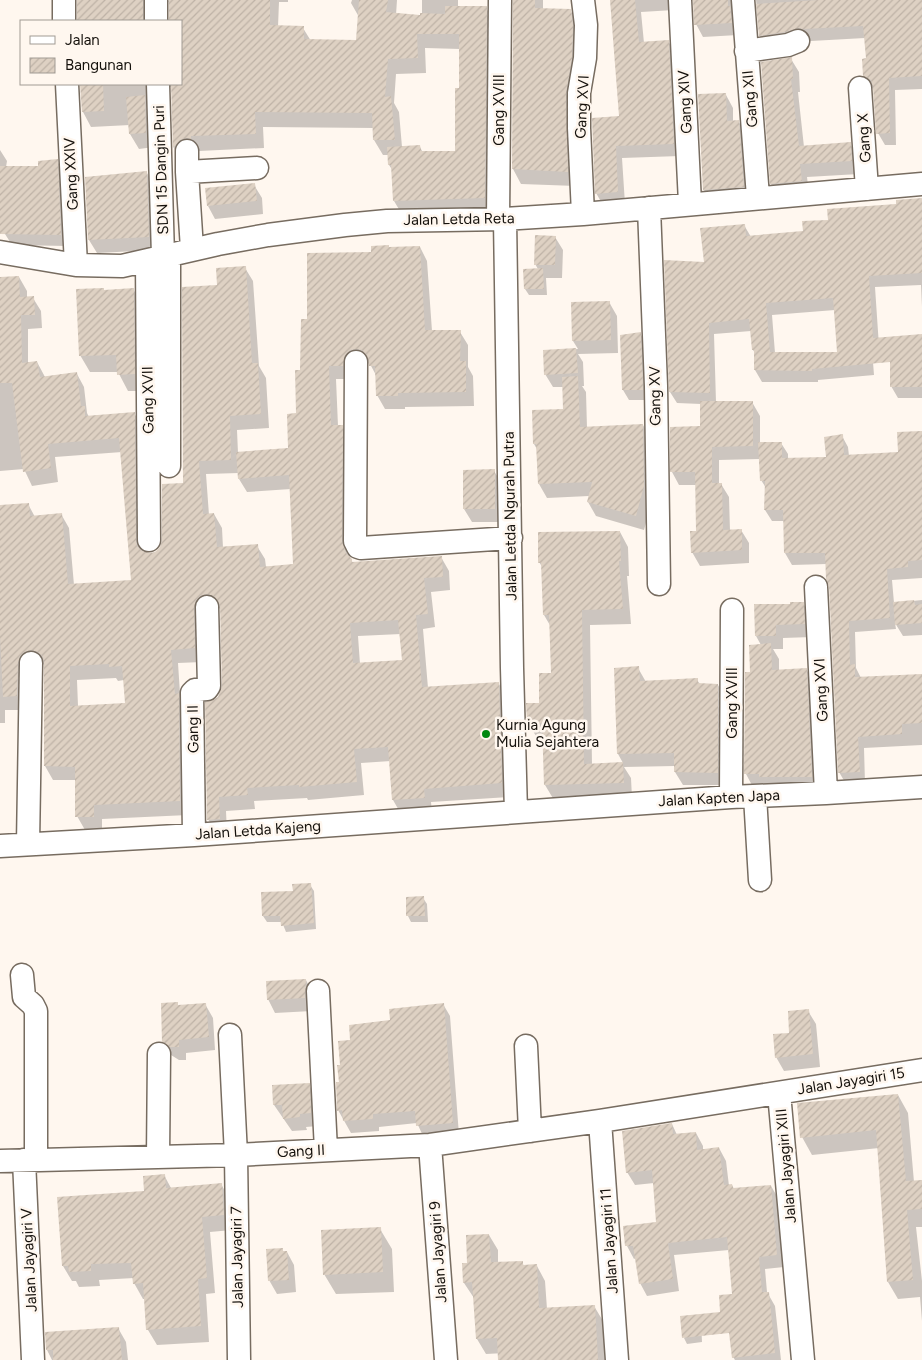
<svg xmlns="http://www.w3.org/2000/svg" width="922" height="1360" font-family="Figtree,sans-serif">
<style>
.shadow{fill:#0003;fill-rule:evenodd}
.building{fill:url(#building-hatch);fill-rule:evenodd}
.lines{fill:none;stroke-linecap:round;stroke-linejoin:round}
.minor-casing{stroke:#776c60;stroke-width:25}
.minor{stroke:#fff;stroke-width:22}
.poi-dot{fill:#00870f;stroke:#fff7ef;stroke-width:2}
.labels{text-anchor:middle;stroke-width:5;stroke-linejoin:round;paint-order:stroke}
.street-label{font-size:15px;fill:#15110c;stroke:#fff7ef}
.poi-label{font-size:15px;fill:#15110c;stroke:#fff7ef;text-anchor:start}
</style>
<defs>
<pattern id="building-hatch" width="6" height="6" patternUnits="userSpaceOnUse" patternTransform="scale(1.25)"><rect width="6" height="6" fill="#ded1c3"/><path d="M-1 1l2-2M0 6l6-6M5 7l2-2" fill="none" stroke="#beb2a6"/></pattern>
</defs>
<rect width="100%" height="100%" fill="#fff7ef"/>
<path class="shadow" d="M78 0H167L169 2H166L151 21H78Z
M170 0H288V2H279L278 27 303 28 311 41 357 42 359 17 351 3 352 0H397L396 15 422 17V0H458V8H486L495 23 493 212 403 216 394 201 393 171 389 165V155H383L374 140V128L263 127 264 148 199 151V153H196L182 162 174 148 172 87 167 86 154 147 139 149 130 134V125L91 127 83 112 81 84H181V21H169ZM425 48 460 49V89L456 152 423 153 420 147H402L399 112 394 103 396 74 426 73Z
M514 0H543V9L570 10 579 26 576 186 521 184 513 169Z
M611 0H683L674 10 641 12 644 43 668 41 675 53 680 156 622 158 625 204 603 205 596 193 621 118Z
M692 0H746L738 35 703 37 696 24 694 1Z
M756 0H818V1L922 0V89L895 90 896 145H885L878 133 874 90 872 88 864 75 867 60 865 38 811 41 807 40 767 48 760 36Z
M791 59 799 72 800 92H798L804 147 850 144 858 157 859 174 807 177 809 194 779 197 771 184 762 63Z
M726 95 733 108V121H738L746 134 751 200 711 203 704 190Z
M0 150 7 161 6 167H40L57 161 64 173 67 246 12 245 5 234 0 232Z
M147 173 154 186 156 250 97 253 89 240Z
M254 185 262 198 263 214 215 219 208 206Z
M922 200V307L921 285 875 287 880 361 873 362 874 375 818 380V382H762L755 370V353L753 350 751 331 714 334 716 402H752L760 416V443H781L788 454V459L827 458 842 436 848 447 849 456 899 453 922 432V578L892 580 894 603 922 600V635L903 636 895 623 896 629 855 632 856 668 861 678 922 675V745L864 748 865 783 846 784 839 772 830 586 827 564 792 565 785 553 784 521H772L765 510 766 488 761 480 760 459 719 460V484H721L729 497 730 531 741 530 749 543V563L700 566 692 552 697 532 696 485H679L672 472 671 428 701 427V404L677 403 670 392 705 263 744 225 751 237 804 233 829 221ZM835 310 838 354 775 353 772 315Z
M555 237 563 250 562 278H546L547 295H529L525 289 538 269 535 264Z
M420 247 427 261 432 331 460 332 468 345V367L473 376 474 406 405 407V409H385L377 395V377L370 364 365 362 350 379H336L338 426H342L350 440 349 556 353 563 441 557 449 571 450 590 431 592 435 627 423 629 428 688 499 684 506 697 509 797 431 802 432 812 401 814 393 800 391 761 361 763 364 795 308 800 307 798 254 801 255 809 226 811 227 833H216L208 819 219 697 223 686 221 609 215 607 202 662 178 663 188 815 102 819V830H85L77 816V780H53L45 766V665L39 663 25 710H5V723H0V507L28 504 35 517 61 514 69 528 74 585 132 581 122 452 55 457 58 482 32 486 24 469 0 471V278L19 277 27 291V298H33L41 311 42 328 28 329V363L37 362 45 377 77 374 84 387 87 413 89 417 134 413 142 426 143 553 149 554 157 552 162 547 185 484 219 286 245 268 253 281 259 366 266 378 269 428 237 430 238 453 290 449 297 414 309 320 372 253ZM239 473V479L247 492 291 489 294 566 266 567 265 559 257 546 223 548 222 528 214 514 209 515 206 474ZM401 634 403 661 360 664 358 636ZM116 678 118 681 124 680 126 704 78 706 77 680Z
M133 289 143 306 144 391H128L118 372H90L80 355 104 291Z
M609 302 617 316 618 353 578 354 583 362 584 386H582L586 392 587 428 643 425 651 440 652 501 644 530 596 516 588 502 589 496 547 498 539 484 538 451 534 444 533 411 564 410 563 387H553L545 374 544 351 578 349 573 341Z
M640 333 646 344 648 400H629L623 390Z
M922 370V398H898L891 386Z
M494 471 502 484V522H472L464 509Z
M620 532 628 547 629 576H627L631 624 590 625 592 765 623 763 618 754 615 669 638 668 646 682 697 680 700 684 718 685 725 698V785H683L675 772V766L624 767 631 778 632 798 554 800 545 785 544 738H537L528 722 541 704 553 674 551 627 544 615 543 568 539 562Z
M803 603 810 616 812 637 783 638V649H773L779 659V671L806 669 815 684 820 791 754 789 746 774V673H752L761 645 756 636 755 606 791 605Z
M310 885 314 891 316 929 286 932 282 922H267L263 916V893L294 892Z
M423 898 427 904 428 922H411L408 916Z
M306 980 313 994 312 1011 275 1013 268 999Z
M205 1004 213 1018 215 1050 186 1053V1060H179L171 1055 163 1041 179 1007Z
M443 1004 450 1016 459 1135 424 1138 417 1123 379 1127V1131L351 1133 338 1110 341 1066 352 1041 391 1022Z
M808 1011 816 1024 820 1067 784 1071 776 1057Z
M309 1085 316 1098 318 1126 306 1127 307 1130 292 1131 274 1105Z
M898 1095 908 1113 914 1182 922 1181V1227H916L922 1281V1321L920 1297 898 1299 888 1282 879 1148 812 1155 802 1137Z
M672 1124 677 1135 696 1133 703 1146V1150L719 1148 726 1161 729 1186 732 1185 734 1189 771 1186 778 1198 784 1267 765 1269 767 1292 775 1306 781 1360H735L733 1357V1295L729 1250 674 1255 679 1291 647 1296 640 1283 636 1258 634 1259 627 1246 625 1227 657 1223 654 1183 635 1185 627 1172Z
M164 1175 171 1188 221 1184 230 1200 232 1230 210 1232 215 1293 206 1294 209 1342 157 1345 148 1330 145 1299H143L134 1283V1278L99 1280 100 1286 79 1287 76 1281H72L63 1266Z
M380 1229 392 1249 394 1292 336 1294 324 1274Z
M489 1235 498 1250V1263L522 1262 524 1266H537L545 1281 547 1309 594 1306 603 1321 605 1360H523V1352L486 1354 477 1339 474 1298 464 1283 468 1264Z
M282 1249 284 1252H287L294 1265 296 1292 277 1294 269 1280Z
M701 1321 702 1342 687 1344 684 1338Z
M118 1328 126 1342 128 1360H52L47 1350Z"/>
<path class="building" d="M77 0H143V21H77Z
M169 0H270V25L304 26V39L356 40 359 0H388L386 12 420 15V13L445 14V6H487L485 198 393 201 391 165H388L387 147 420 145 421 151H455V88H459V34H417L418 58 388 59 385 97 391 96 395 140H373L372 113 255 112 256 134 191 136V139L187 138 180 140 173 148 171 84H181V21H169Z
M513 0H535V8L571 9 573 26 572 58 566 93 568 172 512 169Z
M610 0H635L639 42 669 40 674 144 616 146 618 192 595 194 592 118 619 116Z
M693 0H728V6H730L732 23 694 25Z
M819 0H922V76L889 78 890 133 876 134 873 87 871 80 863 76 862 59 866 58 863 26 803 29 799 28 785 32 759 36 756 4Z
M792 57 793 79H791L799 146 851 142 852 161 800 164 802 181 770 184 761 62Z
M80 84H103L104 111 82 112Z
M726 93 727 121 739 120 744 187 703 190 698 94Z
M145 95 146 133 129 134 126 97Z
M58 159 61 235 0 234V166H38V161Z
M147 171 149 237 88 240 85 177Z
M255 183 257 201 207 206 205 188Z
M922 198V273L869 276 873 338 922 334V387H890V362L812 369V371L754 370V350H752L749 319 709 323 710 393 669 392 664 260 704 262 700 228 745 224 746 236 803 231 802 221 828 220 827 209 896 204V200ZM833 298 837 352H770L766 303Z
M535 235 556 236 555 265H534Z
M389 245V247L420 246 425 330H461L460 361H466V392L398 393V396H376L375 366H369L367 355 362 350 357 349 350 350 345 355 343 366H329L331 425H343L342 541 346 553 352 559V562L442 556 443 577 424 578 428 614 416 615 422 687 499 682 502 783 424 789 425 798 392 800 388 747 354 749 357 782 299 787V785L247 788 248 795 219 797 220 819 207 820 205 702 213 700 218 697 222 686 220 606 218 601 214 596 206 594 200 596 196 600 194 607 195 648 171 650 175 694 179 693 180 801 94 805V817H75V767L44 766V663L43 657 38 652 31 650 24 652 20 656 18 663 17 696 3 697 0 636V505L29 503 30 516 62 513 68 584 131 580 119 438 48 444 51 468 23 472 12 383H0V277L19 276 20 297 34 296 35 315H21L22 363 37 361 40 377 77 372 81 406H85V416L135 412 136 540 137 546 142 551 150 553 155 552 160 547 162 540V484L183 483 182 287 217 285 216 268 246 266 252 363H258L261 414 230 416 231 460 199 461 203 514 214 513 217 547 258 544 260 567 293 564 289 475 238 479 236 452 288 448 287 414 296 413 295 370H300L301 319H307V253L371 252V246ZM398 620 402 660 353 663 350 623ZM109 664V667L122 666 125 703 70 706V666Z
M543 268 544 289H524L523 269Z
M104 288V290L134 288 135 374 117 375 116 355 79 356 76 289Z
M610 301 611 340 572 341 571 302Z
M641 332 643 390H622L620 335Z
M576 348 578 373 544 375 543 350Z
M578 376 580 427 643 424 644 486 636 516 587 502 592 482 538 484 536 444H533L532 410 563 409 562 377Z
M700 401H753V446L712 447V483H722L723 530 742 529V550L691 553 690 531H696L695 472H670V427L700 426Z
M922 431V560L908 561V567L887 569 890 618 849 621 850 665 855 664V677L922 674V723L902 724V734L858 737 860 772 838 773 829 586 826 579 825 553H784L783 510H764L765 481H760L758 442H782V458L826 457 824 437 843 434 844 455 898 452 897 432Z
M495 469V509H463V470Z
M620 531 621 561H619L623 609 582 610 584 764 623 762 624 783 544 785 542 723H527L526 703H539V673H551L549 615H543L541 563H538V532Z
M914 600 915 605 922 604V623L895 625 893 602Z
M790 602H804L805 624 776 625V636H755L754 604H790Z
M771 643 772 670 807 668 812 777H759V774H744L745 672H750L749 645Z
M639 666 640 681 698 678V683L718 684V773L674 772V753L617 754 614 668Z
M311 883 314 923 281 926 280 916H262L261 892 293 891 292 884Z
M424 896 425 916H406V897Z
M306 979 305 998 267 1000 266 981Z
M178 1002V1005L206 1003 209 1037 179 1040V1047H170L162 1042 161 1003Z
M444 1003 453 1123 416 1126 415 1111 373 1114V1119L343 1121 342 1110 337 1111 336 1082H339L337 1065H340L338 1041 350 1040 349 1025 390 1020 389 1009Z
M809 1009 813 1054 775 1058 773 1034 789 1033 788 1011Z
M310 1083 311 1113 300 1114V1117L283 1119 282 1105H273L272 1085Z
M898 1094 906 1181 922 1180V1209L907 1210 913 1280 887 1282 876 1130 800 1138 797 1103Z
M672 1123 673 1134 696 1132 697 1150 719 1147 724 1185 732 1184 733 1188 771 1185 777 1255 759 1257 762 1292H769L775 1353 732 1358 729 1333 682 1338 680 1316 720 1312 719 1295 732 1294 727 1237 668 1243 673 1279 639 1284 633 1246H625L623 1226 656 1222 652 1170 626 1173 622 1131Z
M165 1174 166 1188 222 1183 224 1215 202 1217 207 1278 198 1279 201 1326 146 1330 143 1283 133 1284 131 1263 91 1264V1271L69 1272 68 1266H62L57 1197 144 1191 143 1176Z
M381 1227 383 1272 323 1275 321 1230Z
M489 1234 491 1262 523 1261V1265L537 1264 539 1308 595 1305 598 1360H498L497 1338 476 1339 472 1282 463 1283 462 1263H467L466 1235Z
M283 1248V1251H287L289 1280 268 1281 266 1249Z
M119 1327 122 1360H53V1350H46L45 1332Z"/>
<g class="lines">
<defs>
<path id="minor" d="M64 0V21
M156 0V21
M680 0 690 203
M743 0 758 197
M746 51 788 45 798 41
M67 84 76 265
M158 84 163 256
M860 88 867 189
M187 151V172
M649 208 656 386 659 584
M583 214 579 128V93L585 58 586 25 583 0
M498 219 500 0
M505 219 512 668 516 812
M192 249 187 172 257 168
M0 252 76 265 122 266 218 244 268 235 345 225 387 221 505 219 583 214 922 184
M147 261 149 540
M356 362 355 541 358 547 361 548 511 538
M169 466V255
M816 587 826 793
M755 796 760 880
M731 797 732 610
M194 835 192 693 195 690 207 689 209 686 207 607
M28 844 31 663
M0 846 194 835 731 797 826 793 922 787
M22 975 24 997 33 1005 36 1011V1159
M318 991 326 1150
M230 1035 236 1155 239 1360
M526 1046 530 1131
M779 1093 803 1360
M600 1121 617 1360
M430 1145 446 1360
M158 1157 159 1054
M24 1160 33 1360
M0 1161 236 1155 430 1145 600 1121 922 1070"/>
</defs>
<use href="#minor" class="minor-casing"/>
<use href="#minor" class="minor"/>
</g>
<circle class="poi-dot" cx="486" cy="734" r="5"/>
<g class="labels">
<g class="street-label">
<text transform="translate(750 99) rotate(-95)" y="5">Gang XII</text>
<text transform="translate(685 102) rotate(-93)" y="5">Gang XIV</text>
<text transform="translate(582 107) rotate(-87)" y="5">Gang XVI</text>
<text transform="translate(499 110) rotate(-90)" y="5">Gang XVIII</text>
<text transform="translate(864 138) rotate(-94)" y="5">Gang X</text>
<text transform="translate(161 170) rotate(-92)" y="5">SDN 15 Dangin Puri</text>
<text transform="translate(71 174) rotate(-93)" y="5">Gang XXIV</text>
<text transform="translate(459 219) rotate(-1)" y="5">Jalan Letda Reta</text>
<text transform="translate(655 396) rotate(-91)" y="5">Gang XV</text>
<text transform="translate(148 400) rotate(-91)" y="5">Gang XVII</text>
<text transform="translate(510 516) rotate(-91)" y="5">Jalan Letda Ngurah Putra</text>
<text transform="translate(821 690) rotate(-93)" y="5">Gang XVI</text>
<text transform="translate(732 703) rotate(-90)" y="5">Gang XVIII</text>
<text transform="translate(193 729) rotate(-91)" y="5">Gang II</text>
<text transform="translate(719 798) rotate(-3)" y="5">Jalan Kapten Japa</text>
<text transform="translate(258 830) rotate(-4)" y="5">Jalan Letda Kajeng</text>
<text transform="translate(851 1081) rotate(-9)" y="5">Jalan Jayagiri 15</text>
<text transform="translate(301 1151) rotate(-3)" y="5">Gang II</text>
<text transform="translate(786 1166) rotate(-95)" y="5">Jalan Jayagiri XIII</text>
<text transform="translate(609 1241) rotate(-94)" y="5">Jalan Jayagiri 11</text>
<text transform="translate(438 1252) rotate(-94)" y="5">Jalan Jayagiri 9</text>
<text transform="translate(237 1257) rotate(-91)" y="5">Jalan Jayagiri 7</text>
<text transform="translate(29 1260) rotate(-93)" y="5">Jalan Jayagiri V</text>
</g>
<g class="poi-label">
<text x="496" y="730">Kurnia Agung<tspan x="496" dy="17">Mulia Sejahtera</tspan></text>
</g>
</g>
<rect x="20" y="20" width="162" height="65" fill="#fff7ef" stroke="#a19b94"/>
<rect x="30" y="36" width="25" height="8" fill="#ffffff" stroke="#a19b94"/>
<text x="65" y="45" font-size="15" fill="#15110c">Jalan</text>
<rect x="30" y="58" width="25" height="15" fill="url(#building-hatch)" stroke="#a19b94"/>
<text x="65" y="70" font-size="15" fill="#15110c">Bangunan</text>
</svg>
